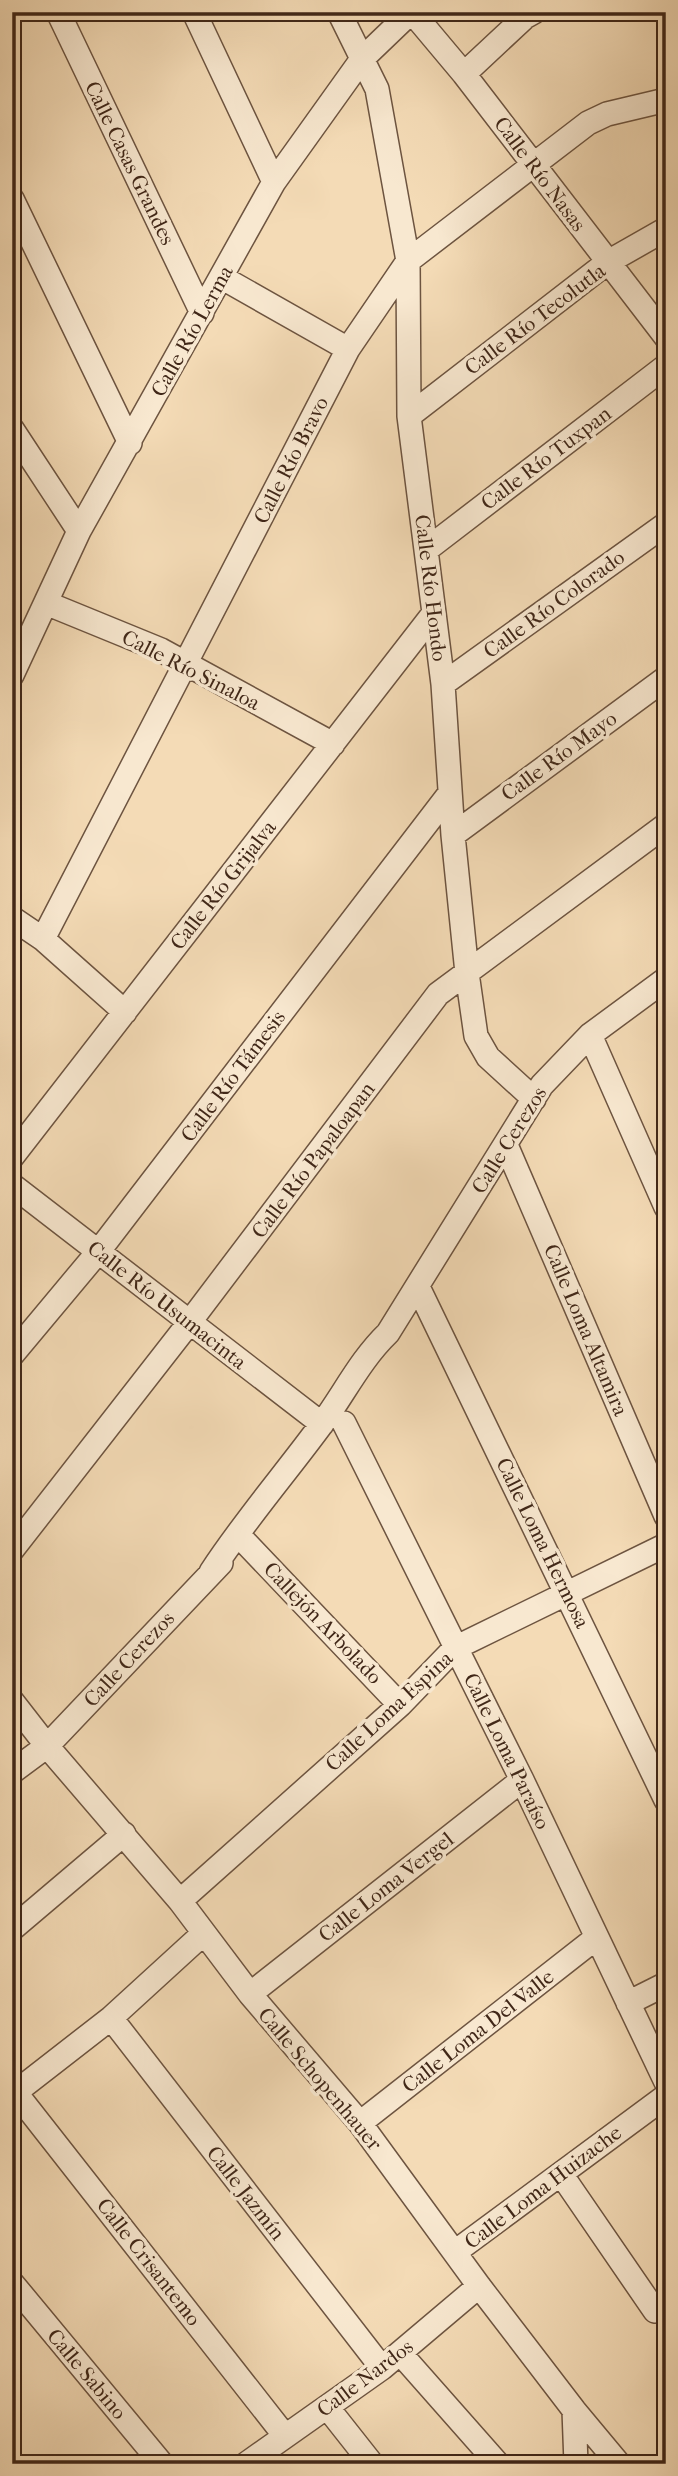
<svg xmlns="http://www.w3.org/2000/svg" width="678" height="2476" font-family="'IM FELL French Canon',serif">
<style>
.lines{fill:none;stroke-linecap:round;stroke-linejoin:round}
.minor-casing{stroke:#6d5440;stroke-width:26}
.minor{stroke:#f8e8d0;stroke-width:23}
.labels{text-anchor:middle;stroke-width:7;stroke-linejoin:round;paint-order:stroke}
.street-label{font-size:21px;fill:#402718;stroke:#f8e8d0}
</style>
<rect width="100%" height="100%" fill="#f4dbb6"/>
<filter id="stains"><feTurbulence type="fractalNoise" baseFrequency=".00286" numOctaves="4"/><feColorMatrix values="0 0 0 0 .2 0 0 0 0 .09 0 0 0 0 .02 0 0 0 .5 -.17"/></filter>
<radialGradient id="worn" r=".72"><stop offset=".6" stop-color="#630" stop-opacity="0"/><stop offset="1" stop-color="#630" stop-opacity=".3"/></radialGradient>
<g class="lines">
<defs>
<path id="minor" d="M58 12 202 313
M194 12 274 182
M339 12 377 89 408 261 409 416 443 684 453 835 467 973 476 1036 488 1057 534 1099
M412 12 464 74 666 337
M464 74 525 17 534 12
M12 199 130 443
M221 277 348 349
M409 416 608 262 666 229
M12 429 79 531
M426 550 666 366
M46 603 161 650 333 744
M12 675 79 531 274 182 362 59 411 12
M443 684 666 524
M453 835 666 678
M12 918 43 939 125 1012
M43 939 348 349 408 261 588 123 607 114 666 100
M590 1035 666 1207
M506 1145 666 1516
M12 1157 434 613
M12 1185 322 1424
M418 1287 666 1800
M12 1355 98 1252 450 793
M344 1423 522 1780 666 2082
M245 1542 400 1705
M12 1550 189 1323 438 994 666 825
M211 1572C245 1520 285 1474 321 1425 344 1394 360 1360 388 1333L542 1085 590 1035 666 979
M12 1701 47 1746 180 1901 250 1994 360 2123 479 2286 574 2410 619 2464
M12 1772 47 1746 221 1563
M180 1901 400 1705 455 1648 666 1545
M12 1929 124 1834
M250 1994 522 1780
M628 2003 666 1984
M111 2018 382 2368
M12 2088 285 2436
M12 2095 111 2018 204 1933
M360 2123 596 1938
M561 2174 655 2311
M455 2252 666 2096
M12 2283 162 2464
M400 2353 498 2464
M327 2407 372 2464
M574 2410 576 2464
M246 2464 382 2368 479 2286"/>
</defs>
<use href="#minor" class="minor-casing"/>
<use href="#minor" class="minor"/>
</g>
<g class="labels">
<g class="street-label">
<text transform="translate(130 163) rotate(64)" y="7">Calle Casas Grandes</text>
<text transform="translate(540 174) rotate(53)" y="7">Calle Río Nasas</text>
<text transform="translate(535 319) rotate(-37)" y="7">Calle Río Tecolutla</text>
<text transform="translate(192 331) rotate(-61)" y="7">Calle Río Lerma</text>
<text transform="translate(546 458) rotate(-37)" y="7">Calle Río Tuxpan</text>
<text transform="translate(291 460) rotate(-63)" y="7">Calle Río Bravo</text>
<text transform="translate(431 588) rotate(83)" y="7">Calle Río Hondo</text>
<text transform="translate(554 604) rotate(-36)" y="7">Calle Río Colorado</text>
<text transform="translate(191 670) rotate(27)" y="7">Calle Río Sinaloa</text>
<text transform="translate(559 756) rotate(-36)" y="7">Calle Río Mayo</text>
<text transform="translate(223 885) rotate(-52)" y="7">Calle Río Grijalva</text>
<text transform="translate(233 1076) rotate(-53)" y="7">Calle Río Támesis</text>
<text transform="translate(509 1140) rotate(-58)" y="7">Calle Cerezos</text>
<text transform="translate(313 1160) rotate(-53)" y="7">Calle Río Papaloapan</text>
<text transform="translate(167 1305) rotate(38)" y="7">Calle Río Usumacinta</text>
<text transform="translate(586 1330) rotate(67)" y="7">Calle Loma Altamira</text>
<text transform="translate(543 1543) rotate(64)" y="7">Calle Loma Hermosa</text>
<text transform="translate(323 1623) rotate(46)" y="7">Callejón Arbolado</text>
<text transform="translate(129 1659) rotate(-47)" y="7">Calle Cerezos</text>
<text transform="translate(389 1711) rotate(-43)" y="7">Calle Loma Espina</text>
<text transform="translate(507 1751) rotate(64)" y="7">Calle Loma Paraíso</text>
<text transform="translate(386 1887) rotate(-38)" y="7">Calle Loma Vergel</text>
<text transform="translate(478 2031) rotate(-38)" y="7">Calle Loma Del Valle</text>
<text transform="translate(320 2079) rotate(50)" y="7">Calle Schopenhauer</text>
<text transform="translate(543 2187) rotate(-37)" y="7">Calle Loma Huizache</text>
<text transform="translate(246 2193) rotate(52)" y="7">Calle Jazmín</text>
<text transform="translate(149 2262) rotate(52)" y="7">Calle Crisantemo</text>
<text transform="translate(87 2374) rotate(50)" y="7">Calle Sabino</text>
<text transform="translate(365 2378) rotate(-37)" y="7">Calle Nardos</text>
</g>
</g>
<rect width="678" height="2476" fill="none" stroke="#f4dbb6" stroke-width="42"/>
<rect x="14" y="14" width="650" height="2448" fill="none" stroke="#402718" stroke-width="3.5"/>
<rect x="21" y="21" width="636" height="2434" fill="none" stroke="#402718" stroke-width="2"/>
<rect width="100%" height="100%" filter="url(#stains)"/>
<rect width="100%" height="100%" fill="url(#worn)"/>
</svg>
